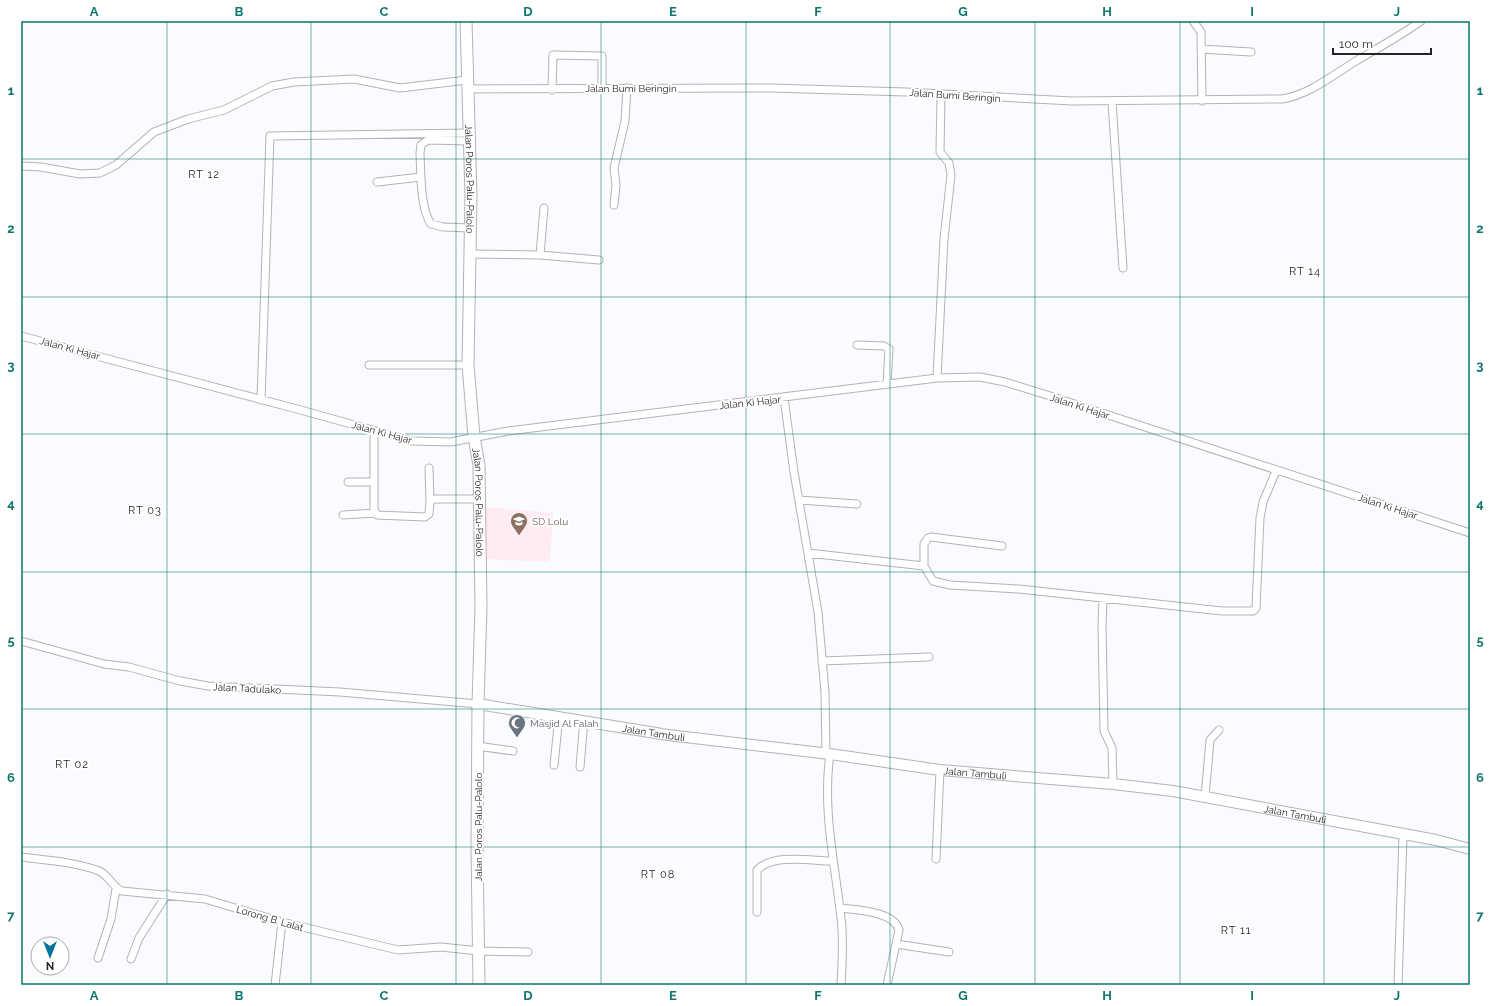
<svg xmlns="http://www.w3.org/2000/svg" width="1491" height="1006" font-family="Raleway,sans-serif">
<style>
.education{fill:#ffebf2}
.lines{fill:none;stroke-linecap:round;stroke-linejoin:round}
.street-casing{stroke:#b2b3b7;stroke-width:9}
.secondary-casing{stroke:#b2b3b7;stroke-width:12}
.primary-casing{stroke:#b2b3b7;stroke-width:13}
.street{stroke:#fff;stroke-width:7}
.secondary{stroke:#fff;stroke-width:10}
.primary{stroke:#fff;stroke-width:11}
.grid{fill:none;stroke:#0f766e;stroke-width:1;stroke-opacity:0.55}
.labels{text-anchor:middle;stroke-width:4;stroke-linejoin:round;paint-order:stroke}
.street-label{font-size:10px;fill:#252527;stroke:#fff}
.education-label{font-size:10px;fill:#785e54;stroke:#fff;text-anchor:start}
.worship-label{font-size:10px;fill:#5b616d;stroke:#fff;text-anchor:start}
.neighbourhood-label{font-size:11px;letter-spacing:1px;fill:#252527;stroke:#fff}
.neatline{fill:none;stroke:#0f766e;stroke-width:1.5}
.grid-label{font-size:13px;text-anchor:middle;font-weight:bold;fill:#0f766e}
</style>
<rect width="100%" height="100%" fill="#fafbfe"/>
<path class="education" d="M486 507 553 513 550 562 486 559Z"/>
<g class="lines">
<defs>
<path id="street" d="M1193 21 1201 32 1202 101
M1201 49 1251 52
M467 89 771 88 906 92 1072 101 1282 99C1309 95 1333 75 1356 61 1378 48 1400 36 1421 21
M552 90 553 55 602 56V88
M1112 102 1123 268
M21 166 41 167 80 174 100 173 116 165 154 132 188 119 224 110 272 86 294 82 354 79 400 88 467 80
M377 182 421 177
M614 205 616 185 614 168 625 121 627 88
M470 228 443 227 431 224C420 208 421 173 420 153L421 145 428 140 470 141
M469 254 540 255 599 260
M540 255 544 208
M21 336 297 409 412 441 451 442 508 431 937 378 980 377 1005 382 1047 395 1470 533
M857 345 884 346 889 349 887 384
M369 365H468
M937 378 944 239 951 175 949 163 940 152 941 94
M784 398 794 472 818 612 825 692 826 754
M261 400 270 136 469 133
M374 431V510L377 515 425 517 429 514 430 501 434 499H479
M429 468 430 501
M348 482H374
M799 500 857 504
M343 515 375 513
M808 553 924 566 933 581 950 585 1019 589 1222 611H1253L1256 608 1260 518 1263 502 1276 471
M924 566V544L928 538 931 537 1002 546
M1103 598 1102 626 1104 731 1112 748 1113 784
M21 641 104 664 129 667 180 681 208 686 340 692 478 704
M822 661 929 657
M477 746 513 751
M830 754C822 809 835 864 841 918 844 940 842 963 841 985
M554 765 559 716
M580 767 584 720
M1205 797 1210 740 1219 730
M21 857C44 860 77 862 99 871 109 875 112 887 122 891L205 899 282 922 398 950 441 947 479 951 528 952
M936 859 940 770
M840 908C856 910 894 911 899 930L887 985
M757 912V870C774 853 811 861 833 861
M896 944 949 952
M98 958 111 919 116 889
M131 959 139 938 167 894
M275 985 282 922
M1398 985 1403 835"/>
<g id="secondary">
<path id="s1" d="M478 704 668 735 830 754 940 770 1113 784 1173 791 1436 840 1470 849"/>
</g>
<g id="primary">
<path id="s2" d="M466 21 471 196 468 365 474 437 479 465 481 607 478 704 477 847 479 985"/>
</g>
</defs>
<use href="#street" class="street-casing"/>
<use href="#secondary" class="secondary-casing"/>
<use href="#primary" class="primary-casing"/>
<use href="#street" class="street"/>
<use href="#secondary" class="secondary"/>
<use href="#primary" class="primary"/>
</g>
<path class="grid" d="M167 21V985M311 21V985M456 21V985M601 21V985M746 21V985M890 21V985M1035 21V985M1180 21V985M1324 21V985M21 159H1470M21 297H1470M21 434H1470M21 572H1470M21 709H1470M21 847H1470"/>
<defs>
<symbol id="school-pin" viewBox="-11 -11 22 30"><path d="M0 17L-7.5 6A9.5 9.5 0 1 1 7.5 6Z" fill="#8d6e63" stroke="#fff"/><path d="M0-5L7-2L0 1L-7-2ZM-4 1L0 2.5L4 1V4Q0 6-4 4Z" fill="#fff"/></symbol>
<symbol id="mosque-pin" viewBox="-11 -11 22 30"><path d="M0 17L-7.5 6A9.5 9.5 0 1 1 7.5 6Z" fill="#6b7280" stroke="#fff"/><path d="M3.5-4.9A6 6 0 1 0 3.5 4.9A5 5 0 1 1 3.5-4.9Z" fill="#fff"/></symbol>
</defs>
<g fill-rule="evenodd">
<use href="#school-pin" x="509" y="511" width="20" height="27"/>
<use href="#mosque-pin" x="507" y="713" width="20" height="27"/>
</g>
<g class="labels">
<g class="street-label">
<text x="631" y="92">Jalan Bumi Beringin</text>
<text transform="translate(955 95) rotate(4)" y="4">Jalan Bumi Beringin</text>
<text dy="4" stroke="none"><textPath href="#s2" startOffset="158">Jalan Poros Palu-Palolo</textPath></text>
<text transform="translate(70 348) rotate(15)" y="4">Jalan Ki Hajar</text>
<text transform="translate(750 402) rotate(-6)" y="4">Jalan Ki Hajar</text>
<text transform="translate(1080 406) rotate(18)" y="4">Jalan Ki Hajar</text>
<text transform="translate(382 432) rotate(15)" y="4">Jalan Ki Hajar</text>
<text dy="4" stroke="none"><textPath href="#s2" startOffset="482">Jalan Poros Palu-Palolo</textPath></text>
<text transform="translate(1388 506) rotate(18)" y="4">Jalan Ki Hajar</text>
<text transform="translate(247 688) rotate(3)" y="4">Jalan Tadulako</text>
<text dy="4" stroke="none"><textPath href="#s1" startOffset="178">Jalan Tambuli</textPath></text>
<text dy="4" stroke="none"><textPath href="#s1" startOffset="502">Jalan Tambuli</textPath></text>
<text dy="4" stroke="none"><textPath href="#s1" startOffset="825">Jalan Tambuli</textPath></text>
<text transform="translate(478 827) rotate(-90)" y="4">Jalan Poros Palu-Palolo</text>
<text transform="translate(270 918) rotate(16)" y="4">Lorong B. Lalat</text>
</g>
<g class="education-label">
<text x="532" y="525">SD Lolu</text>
</g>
<g class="worship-label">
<text x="530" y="727">Masjid Al Falah</text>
</g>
<g class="neighbourhood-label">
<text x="204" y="178">RT 12</text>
<text x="1305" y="275">RT 14</text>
<text x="145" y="514">RT 03</text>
<text x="72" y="768">RT 02</text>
<text x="658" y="878">RT 08</text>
<text x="1236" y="934">RT 11</text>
</g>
</g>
<rect width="1491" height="1006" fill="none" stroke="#ffffff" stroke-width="44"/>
<g transform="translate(50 956) rotate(180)"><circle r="19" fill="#ffffff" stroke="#a8a8a9"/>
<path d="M0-3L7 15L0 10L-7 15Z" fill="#03739e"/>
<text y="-6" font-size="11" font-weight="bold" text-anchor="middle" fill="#252527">N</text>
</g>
<path d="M1333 48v6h98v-6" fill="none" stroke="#252527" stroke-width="2"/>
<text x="1339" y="48" font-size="12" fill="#252527" stroke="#ffffff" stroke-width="3" paint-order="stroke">100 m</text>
<rect x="22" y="22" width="1447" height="962" class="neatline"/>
<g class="grid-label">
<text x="94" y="16">A</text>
<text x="239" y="16">B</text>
<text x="384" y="16">C</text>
<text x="528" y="16">D</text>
<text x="673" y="16">E</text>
<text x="818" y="16">F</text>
<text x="963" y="16">G</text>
<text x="1107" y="16">H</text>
<text x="1252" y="16">I</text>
<text x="1397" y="16">J</text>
<text x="11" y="95">1</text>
<text x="1480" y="95">1</text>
<text x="11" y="233">2</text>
<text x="1480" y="233">2</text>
<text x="11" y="370">3</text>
<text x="1480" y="370">3</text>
<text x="11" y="508">4</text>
<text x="1480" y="508">4</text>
<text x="11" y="645">5</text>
<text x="1480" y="645">5</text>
<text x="11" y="782">6</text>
<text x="1480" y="782">6</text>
<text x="11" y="920">7</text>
<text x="1480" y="920">7</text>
<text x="94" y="1000">A</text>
<text x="239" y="1000">B</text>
<text x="384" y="1000">C</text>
<text x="528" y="1000">D</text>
<text x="673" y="1000">E</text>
<text x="818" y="1000">F</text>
<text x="963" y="1000">G</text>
<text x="1107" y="1000">H</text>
<text x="1252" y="1000">I</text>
<text x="1397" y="1000">J</text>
</g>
</svg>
